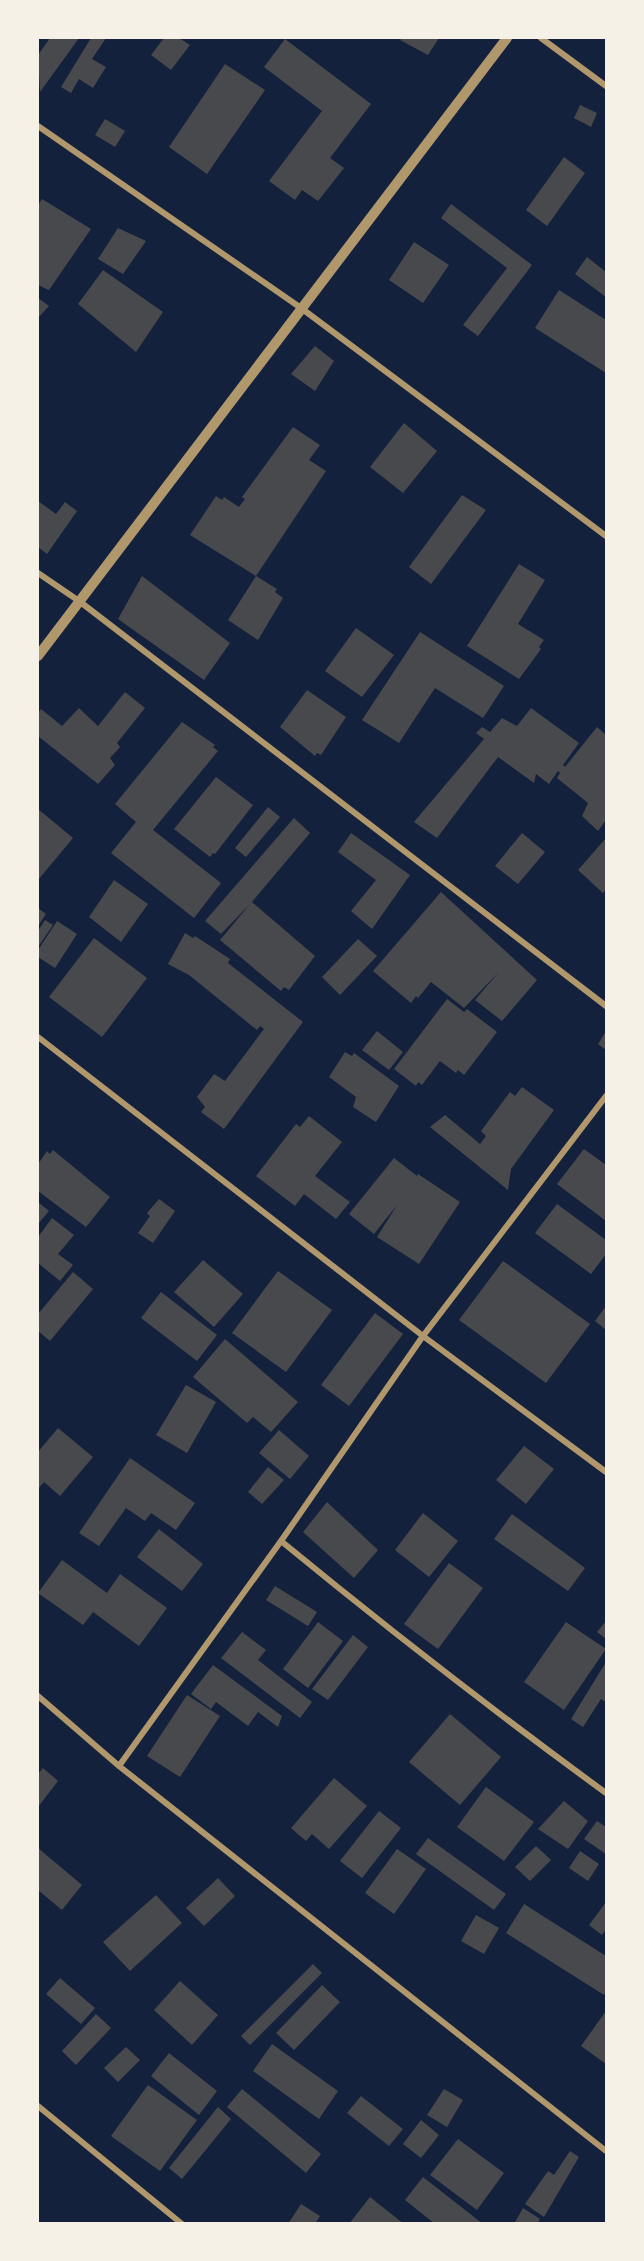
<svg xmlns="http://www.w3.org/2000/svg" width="644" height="2261" font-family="'Source Sans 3',sans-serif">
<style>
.building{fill:#48494c}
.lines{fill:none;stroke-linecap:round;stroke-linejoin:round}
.minor{stroke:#b1986c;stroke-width:6}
.tertiary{stroke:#b1986c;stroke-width:10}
</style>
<rect width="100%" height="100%" fill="#14213d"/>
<path class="building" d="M50 38H79L40 92 38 55Z
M91 38H106L92 59 106 67 93 88 79 79 71 93 61 87Z
M164 38H179L190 45 171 70 151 55Z
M402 38H439L428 55 400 40Z
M285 39 371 104 330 158 344 168 318 201 302 190 295 200 269 181 322 111 264 67Z
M225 64 265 90 207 174 169 147Z
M580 105 597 113 591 127 574 118Z
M105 119 125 131 115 147 95 135Z
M564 157 585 173 547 226 526 210Z
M42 199 91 229 49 290 38 285V205Z
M451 204 532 265 478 336 463 325 507 268 441 218Z
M118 228 146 241 123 274 98 259Z
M414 242 449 265 423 303 389 280Z
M587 257 606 272V297L575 274Z
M103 270 163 312 136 352 78 304Z
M559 290 606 320V373L535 328Z
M38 298 49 306 38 318Z
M315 346 334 361 315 391 291 374Z
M404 423 437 451 403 493 370 467Z
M293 427 320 445 309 460 326 471 256 576 190 535 216 496 222 500 224 497 239 507 245 499 242 497Z
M462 495 486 510 431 584 409 567Z
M38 501 56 514 65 502 77 511 47 554 38 547Z
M519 564 545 580 518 624 544 640 539 647 541 649 519 679 467 646Z
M142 576 230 643 204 680 118 619Z
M256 576 277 589 275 592 283 598 258 640 228 620Z
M356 628 394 655 362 697 325 671Z
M420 632 504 686 483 718 435 688 399 743 362 720Z
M307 690 346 717 321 755 317 753 315 756 280 727Z
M125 692 145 708 117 743 120 747 110 758 115 765 98 784 38 736V713L41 709 62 726 79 708 98 726Z
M531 708 579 743 563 765 565 767 597 727 606 735V820L598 831 582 816 588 803 557 778 560 773 558 771 549 784 536 774 534 783 498 757 437 838 414 822 484 739 476 733 482 727 490 732 502 718 517 726Z
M182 722 215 745 213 747 218 751 153 830 221 883 194 918 111 853 136 822 115 804Z
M216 777 253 805 215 854 213 853 210 857 174 829Z
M268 807 280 817 246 857 235 848Z
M38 809 73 838 38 880Z
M294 818 310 833 252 902 315 956 289 990 284 987 281 991 220 940 250 904 221 934 205 921Z
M351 833 410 875 372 929 351 911 376 880 338 852Z
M522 833 545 852 518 884 495 866Z
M606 838V889L603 893 578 870Z
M114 880 148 904 121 942 89 917Z
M441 892 537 980 502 1021 475 1000 499 972 464 1008 431 982 418 998 416 996 411 1003 373 971Z
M38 908 46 914 38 926Z
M45 920 53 925 38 947V931Z
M57 921 77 934 55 968 38 957V950Z
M185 933 193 938 195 936 230 959 228 963 303 1022 224 1129 201 1112 205 1107 197 1097 214 1074 225 1081 264 1029 260 1026 257 1030 189 975 168 964Z
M94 938 147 978 102 1037 49 997Z
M358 939 377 956 340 995 322 977Z
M447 999 464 1012 467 1009 497 1032 464 1075 458 1070 456 1073 440 1061 422 1085 418 1082 416 1086 394 1069Z
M377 1031 403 1052 389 1070 362 1050Z
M606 1031V1050L598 1044Z
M345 1052 352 1056 354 1053 399 1086 376 1122 353 1107 356 1097 329 1077Z
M522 1087 554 1110 511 1169 508 1190 430 1127 445 1115 480 1144 486 1136 481 1131 510 1092 515 1096Z
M309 1116 342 1142 315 1176 350 1202 336 1219 304 1194 295 1206 256 1176 296 1124 300 1127Z
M584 1149 606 1165V1221L557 1184Z
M53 1150 110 1197 86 1227 38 1191V1164L47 1151 50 1154Z
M394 1158 417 1176 418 1174 460 1202 419 1264 377 1237 397 1205 374 1234 349 1214Z
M159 1199 175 1211 153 1243 138 1233 150 1216 147 1213Z
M38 1202 49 1211 38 1224Z
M557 1204 606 1240V1254L591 1274 535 1233Z
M52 1218 74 1235 58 1254 73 1265 60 1281 38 1263V1237Z
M203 1260 243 1294 214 1327 174 1292Z
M503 1261 590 1324 546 1383 459 1320Z
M278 1271 332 1310 286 1372 232 1333Z
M73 1272 93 1289 50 1341 38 1331V1314Z
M161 1292 217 1335 197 1361 141 1318Z
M606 1306V1330L595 1321Z
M375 1313 403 1334 349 1406 321 1385Z
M225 1339 298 1402 271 1432 253 1417 247 1423 193 1377Z
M186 1385 216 1402 187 1453 156 1435Z
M58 1428 93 1457 60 1496 44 1482 38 1489V1452Z
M279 1430 309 1456 290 1479 259 1453Z
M524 1446 554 1469 526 1504 496 1480Z
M130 1458 195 1503 176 1530 151 1513 145 1521 126 1508 99 1546 79 1533Z
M268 1467 284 1480 262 1504 248 1492Z
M327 1502 378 1550 354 1578 303 1532Z
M423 1513 458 1541 429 1577 395 1550Z
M512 1514 585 1568 568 1591 494 1539Z
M159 1529 203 1564 182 1591 137 1557Z
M62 1560 107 1593 120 1574 167 1608 139 1646 93 1612 83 1625 38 1593Z
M449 1563 483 1588 438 1649 404 1624Z
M275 1586 317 1612 308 1626 266 1600Z
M606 1621V1639L597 1632Z
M318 1622 343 1641 308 1688 283 1669Z
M566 1622 606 1649 564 1710 524 1682Z
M242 1632 266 1650 258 1660 312 1702 300 1718 221 1658Z
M353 1635 368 1647 328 1700 312 1689Z
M606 1662V1702L601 1699 583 1727 571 1719Z
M213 1665 282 1716 278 1727 258 1712 248 1726 216 1702 211 1709 191 1694Z
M187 1695 220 1716 180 1777 147 1756Z
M450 1714 501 1757 460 1805 409 1762Z
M43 1768 58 1781 38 1807V1774Z
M334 1778 367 1806 329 1849 312 1834 306 1841 291 1828Z
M486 1787 534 1822 504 1861 457 1827Z
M564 1801 588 1821 568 1849 538 1829Z
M379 1811 401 1828 362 1878 340 1861Z
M597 1821 606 1827V1854L584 1839Z
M428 1838 506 1894 494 1910 416 1854Z
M536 1846 551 1860 530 1881 515 1867Z
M38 1848 82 1885 62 1910 38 1890Z
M397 1849 426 1869 394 1914 365 1893Z
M580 1851 599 1864 588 1881 569 1868Z
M218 1878 235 1896 204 1926 186 1908Z
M156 1895 182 1923 130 1971 103 1942Z
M606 1902V1929L602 1935 589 1925Z
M524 1904 606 1956V1991L604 1995 506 1933Z
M476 1915 499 1928 484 1954 461 1941Z
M313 1964 322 1973 250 2045 241 2036Z
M60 1978 95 2008 81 2024 46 1994Z
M180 1981 218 2015 192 2045 154 2010Z
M322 1985 340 2002 294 2050 276 2033Z
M606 2011V2064L581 2046Z
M96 2014 111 2028 76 2065 62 2051Z
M272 2044 338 2091 319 2119 253 2071Z
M126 2047 140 2060 118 2082 104 2068Z
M169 2053 217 2091 199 2115 151 2076Z
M148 2085 197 2120 160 2171 111 2136Z
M242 2089 321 2154 306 2173 227 2107Z
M444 2089 463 2100 447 2127 427 2115Z
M361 2096 403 2129 389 2146 347 2113Z
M218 2107 231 2119 182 2179 169 2168Z
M421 2120 439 2135 421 2158 403 2144Z
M458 2139 504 2173 477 2210 430 2175Z
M570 2151 579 2157 544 2217 525 2204 548 2171 554 2175Z
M423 2177 483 2224H435L405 2200Z
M370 2197 404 2224H349Z
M301 2204 320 2216 315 2224H288Z
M523 2208 540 2219 537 2224H514Z"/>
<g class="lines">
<path class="minor" d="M541 38 606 86
M38 126 301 308 606 536
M38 573 79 601 606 1006
M38 1037 423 1336 606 1472
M281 1541C387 1628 495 1712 606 1793
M38 1696 119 1766 606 2151
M119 1766 281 1541 423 1336 606 1096
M38 2106 182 2224"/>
<path class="tertiary" d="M38 656 507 38"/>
</g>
<rect width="644" height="2261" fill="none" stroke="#f6f1e7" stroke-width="78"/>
</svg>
